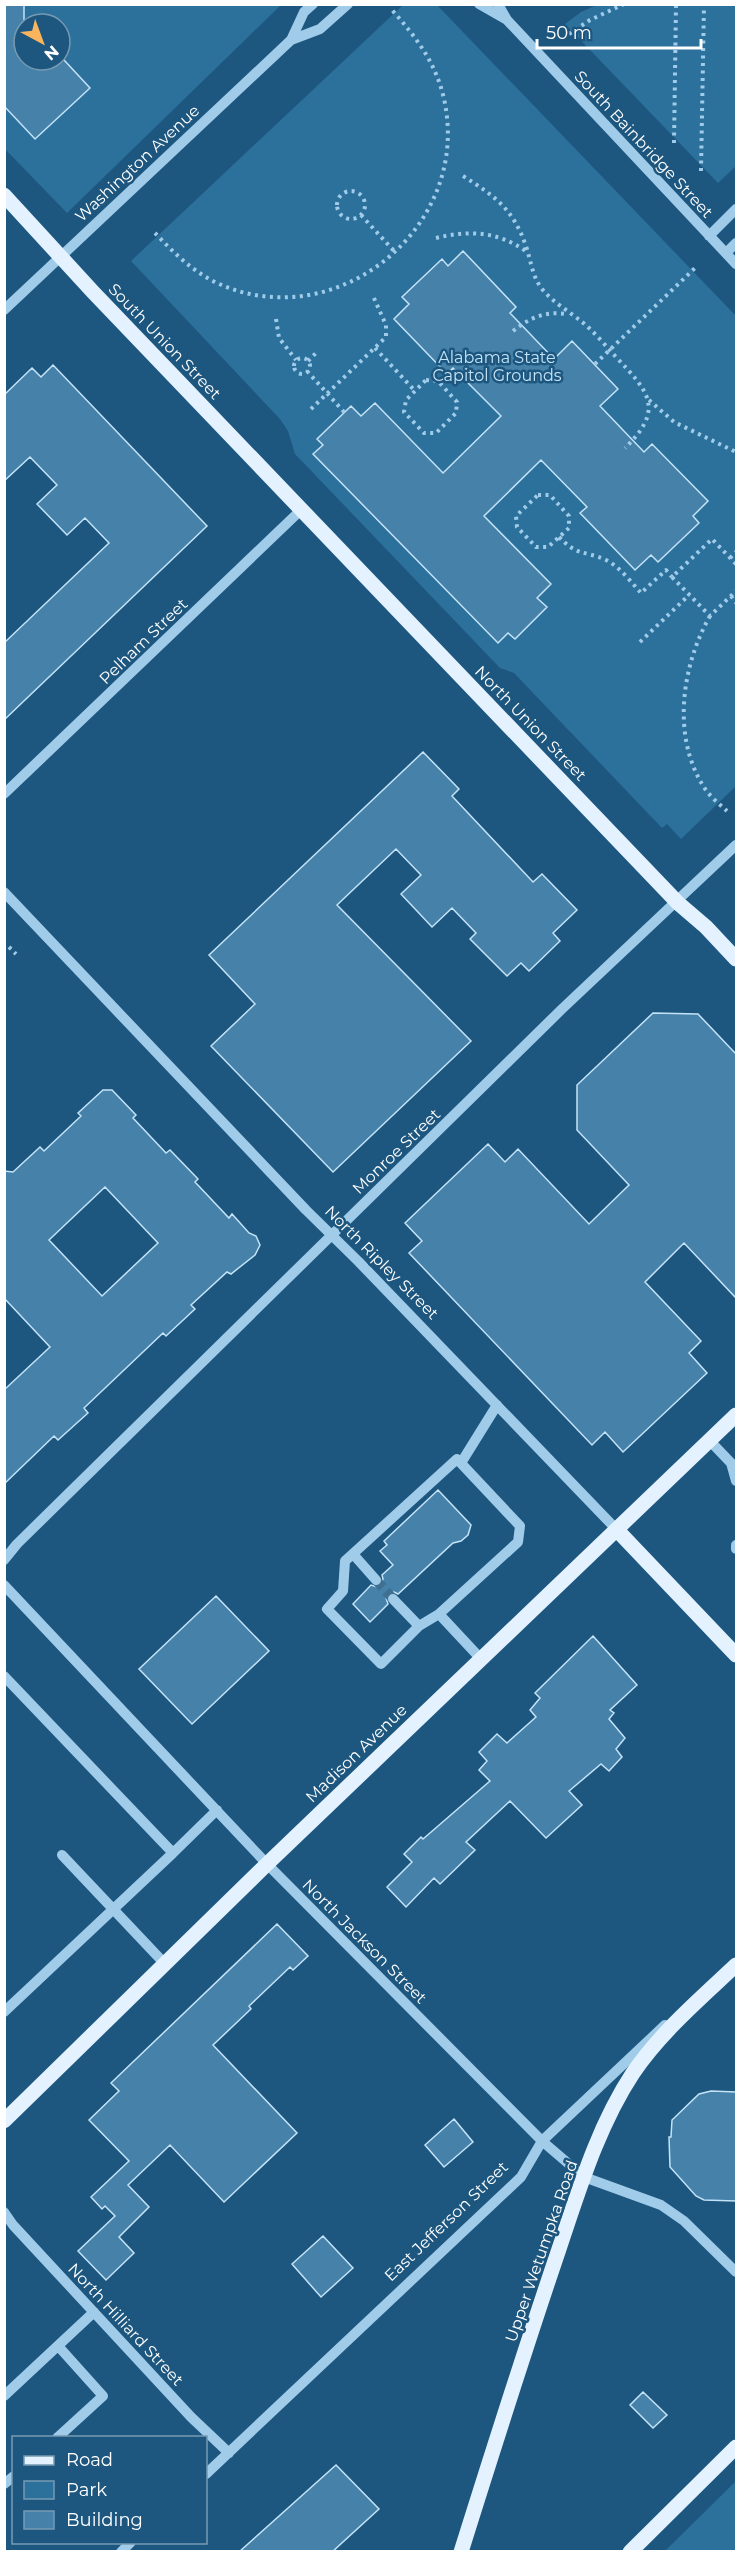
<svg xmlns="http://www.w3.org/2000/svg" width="741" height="2556" font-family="Montserrat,sans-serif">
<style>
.green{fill:#2c709c;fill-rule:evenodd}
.building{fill:#4581a9;stroke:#c4e3f7;stroke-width:1.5;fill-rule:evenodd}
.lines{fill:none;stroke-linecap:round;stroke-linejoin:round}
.minor-tunnel{stroke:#3f7092;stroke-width:10;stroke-dasharray:10 5;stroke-linecap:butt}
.path{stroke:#a0cce9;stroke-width:4;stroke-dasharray:3 4.5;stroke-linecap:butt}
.minor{stroke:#a0cce9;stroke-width:10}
.major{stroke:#e3f2fe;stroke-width:15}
.labels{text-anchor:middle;stroke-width:5;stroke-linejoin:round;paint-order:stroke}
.street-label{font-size:16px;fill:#fff;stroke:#1d577f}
.park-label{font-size:16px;fill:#c4e3f7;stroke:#1d577f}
</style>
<rect width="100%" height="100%" fill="#1d577f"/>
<path class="green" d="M599 4 736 5V166L718 183 565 24 581 12Z
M5 5H281L67 213 5 149ZM24 24H60V60H24Z
M403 5H437L736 316V786L681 839 667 824 662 828 514 673 500 668 295 454 288 431 280 419 131 261Z
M736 2481V2551H665Z"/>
<path class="building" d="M4 4H24V60H64L90 88 35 139 4 106Z
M463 251 516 307 510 313 554 359 572 341 618 389 600 406 644 452 652 444 708 501 693 516 699 523 658 562 651 555 635 570 580 513 587 507 541 460 484 516 551 584 537 598 547 607 515 639 508 633 498 643 313 454 323 445 317 439 351 406 361 416 375 403 443 473 501 416 453 368 447 374 394 319 409 304 402 297 442 259 448 266Z
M53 365 207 526 4 720V643L109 543 85 518 67 535 37 504 57 485 30 457 4 481V395L32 368 41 377Z
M423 752 459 789 452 796 533 882 542 874 577 910 553 933 560 941 529 971 521 963 507 976 470 939 476 933 452 908 432 927 401 894 421 875 396 849 337 905 471 1041 333 1172 211 1046 255 1004 209 955Z
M653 1013 698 1014 736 1054V1298L684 1243 645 1282 701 1341 689 1353 707 1373 623 1452 605 1432 592 1445 409 1253 422 1241 405 1223 488 1144 505 1162 518 1149 589 1224 629 1185 577 1130V1085Z
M103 1090H112L136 1115 133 1118 166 1153 170 1150 198 1179 195 1182 229 1218 232 1214 249 1233 256 1236 260 1245 255 1255 231 1274 227 1272 191 1305 195 1309 166 1336 163 1333 84 1408 88 1413 58 1440 54 1436 4 1484V1390L50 1347 4 1298V1171L13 1172 40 1147 44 1151 81 1116 78 1113ZM105 1187 158 1243 102 1296 49 1240Z
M438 1490 471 1525 468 1535 461 1541 453 1543 398 1594 394 1592 388 1593 386 1598 388 1604 370 1622 353 1604 371 1585 377 1587 381 1585 383 1579 382 1575 393 1565 380 1551 387 1545 384 1541Z
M216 1596 269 1651 192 1724 139 1669Z
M593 1636 637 1685 610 1710 614 1713 609 1719 625 1738 616 1749 622 1757 609 1771 601 1764 569 1791 582 1805 546 1838 510 1801 466 1842 475 1850 440 1884 434 1878 406 1907 387 1887 412 1862 404 1854 421 1837 423 1839 490 1781 479 1770 487 1761 479 1752 497 1734 507 1743 536 1717 530 1710 540 1698 535 1693Z
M277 1924 308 1956 293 1970 290 1967 249 2006 251 2009 213 2045 297 2133 224 2202 170 2145 128 2185 149 2207 119 2237 134 2253 106 2280 78 2251 115 2216 105 2206 102 2209 91 2197 129 2161 89 2120 119 2091 111 2083Z
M711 2091 736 2092V2201L704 2200 696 2196 670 2167 669 2137H671L672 2120 699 2094Z
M454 2119 473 2142 444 2167 425 2145Z
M323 2236 353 2268 321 2297 292 2264Z
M643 2392 667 2415 653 2428 630 2405Z
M336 2465 379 2509 332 2552H239Z"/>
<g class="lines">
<path class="minor-tunnel" d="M376 1580 393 1599"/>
<path class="path" d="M569 34 590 20 624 4
M674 143 676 4
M701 171 704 4
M463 176C495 196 513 209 526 246 531 261 532 276 542 289 552 301 565 309 577 318 592 329 604 344 616 357 649 392 665 409 625 448
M337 205a14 14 0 1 1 28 0a14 14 0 1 1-28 0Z
M361 215 395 252
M155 233C173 252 191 270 215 282 334 339 473 228 444 99 436 63 416 37 392 10
M436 238C469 230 498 231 527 252
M276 319 279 338 296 360
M513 331C531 317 545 311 567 314
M375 348 415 391
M294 366a8 8 0 1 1 16 0a8 8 0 1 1-16 0Z
M308 361 316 353
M595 364 695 268
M307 371 344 412
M426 380 438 381 457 402 456 413 436 433H424L404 412 406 400Z
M649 400 674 422 736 452
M311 409 386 337V325L373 296
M538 495H550L569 516V528L548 547H536L517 527 516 516Z
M559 537C578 557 584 550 606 560 620 567 631 582 641 593L666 570 672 577
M730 558 736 552
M736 564 712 539 672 577 710 616 736 591
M731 596 736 603
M710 616C682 665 672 734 702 784 708 795 718 803 727 811
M640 642 689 595
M9 947 16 954"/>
<path class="minor" d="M479 4 507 20
M498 4 507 20 736 264
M291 40 320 29 348 4
M709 236 736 209
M726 253 736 243
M4 310 291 40 304 12 313 4
M4 794 302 509
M4 892 306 1210 358 1261 617 1530
M710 1441 731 1463 736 1466
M457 1459 520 1526 518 1542 439 1614 419 1626 381 1664 327 1609 343 1591 345 1561Z
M461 1463 497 1405
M731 1463 736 1481
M736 1545V1549
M353 1554 376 1580
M4 1560 17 1544 563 1008 736 845
M4 1585 267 1864 542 2141 584 2177 661 2205 684 2221 736 2272
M393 1599 419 1626
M439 1614 481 1659
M4 1676 173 1853 4 2012
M173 1853 217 1810
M62 1855 165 1964
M4 2212 13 2225 191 2417 229 2453
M4 2396 94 2312
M57 2438 103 2396 59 2347
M206 2474 521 2177 542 2141 665 2025
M4 2484 14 2476
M121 2552 131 2542"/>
<path class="major" d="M4 195 93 292 678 903 706 927 736 959
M617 1530 736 1655
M4 2121 267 1864 736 1415
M461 2552C493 2450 525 2349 559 2249 579 2190 598 2126 633 2073 661 2032 700 1999 736 1965
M630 2552 736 2447"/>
</g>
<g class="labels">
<g class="street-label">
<text transform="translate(644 144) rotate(47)" y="6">South Bainbridge Street</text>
<text transform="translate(137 163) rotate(-43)" y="6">Washington Avenue</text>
<text transform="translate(165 341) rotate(46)" y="6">South Union Street</text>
<text transform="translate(143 641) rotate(-44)" y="6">Pelham Street</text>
<text transform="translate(531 723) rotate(46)" y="6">North Union Street</text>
<text transform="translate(396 1151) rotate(-44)" y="6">Monroe Street</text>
<text transform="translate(382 1262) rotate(45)" y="6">North Ripley Street</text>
<text transform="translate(356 1753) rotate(-44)" y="6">Madison Avenue</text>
<text transform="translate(365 1941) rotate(45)" y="6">North Jackson Street</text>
<text transform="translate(446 2221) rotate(-44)" y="6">East Jefferson Street</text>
<text transform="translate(541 2251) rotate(-71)" y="6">Upper Wetumpka Road</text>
<text transform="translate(126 2324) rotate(47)" y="6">North Hilliard Street</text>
</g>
<g class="park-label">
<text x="497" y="363">Alabama State<tspan x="497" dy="18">Capitol Grounds</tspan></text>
</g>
</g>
<rect width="741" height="2556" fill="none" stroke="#ffffff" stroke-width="12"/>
<rect x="12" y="2436" width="195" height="108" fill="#1d577f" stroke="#779ab2" stroke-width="1.5"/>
<rect x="24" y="2456" width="30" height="9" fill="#e3f2fe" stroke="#779ab2" stroke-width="1.5"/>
<text x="66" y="2466" font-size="18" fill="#ffffff">Road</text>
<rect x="24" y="2481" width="30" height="18" fill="#2c709c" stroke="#779ab2" stroke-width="1.5"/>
<text x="66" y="2496" font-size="18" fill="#ffffff">Park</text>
<rect x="24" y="2511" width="30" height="18" fill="#4581a9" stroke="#779ab2" stroke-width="1.5"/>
<text x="66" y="2526" font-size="18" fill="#ffffff">Building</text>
<g transform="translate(42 42) rotate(139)"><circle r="28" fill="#1d577f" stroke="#779ab2" stroke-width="1.5"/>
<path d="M0-4.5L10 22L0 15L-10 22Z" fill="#f9b45e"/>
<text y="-9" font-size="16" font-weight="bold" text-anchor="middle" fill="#ffffff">N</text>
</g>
<path d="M537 39v9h164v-9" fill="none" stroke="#ffffff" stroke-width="3"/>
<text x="546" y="39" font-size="18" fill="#ffffff" stroke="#1d577f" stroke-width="4.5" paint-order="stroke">50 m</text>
</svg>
